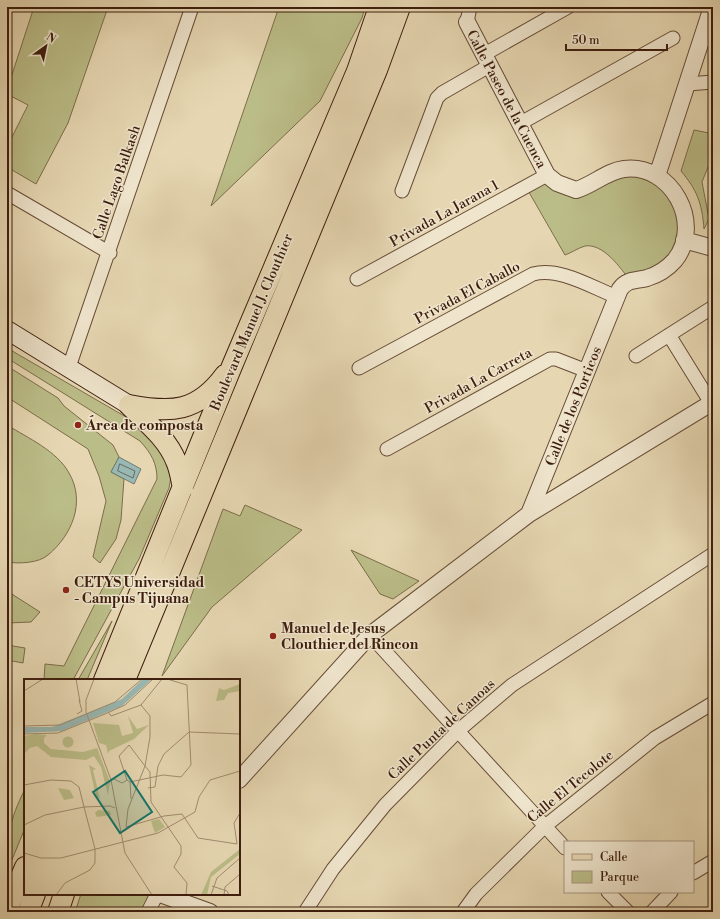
<svg xmlns="http://www.w3.org/2000/svg" width="720" height="919" font-family="'Libre Bodoni',serif">
<style>
.green{fill:#bbbd88;stroke:#7c6d4a}
.water{fill:#98b8b3;stroke:#747a71}
.lines{fill:none;stroke-linecap:round;stroke-linejoin:round}
.shore{stroke:#6a6a60;stroke-width:1}
.minor-casing{stroke:#674c36;stroke-width:15}
.tertiary-casing{stroke:#674c36;stroke-width:18}
.secondary-casing{stroke:#3d1d0d;stroke-width:20}
.primary-casing{stroke:#3d1d0d;stroke-width:22}
.minor{stroke:#efe5cd;stroke-width:13}
.tertiary{stroke:#efe5cd;stroke-width:16}
.secondary{stroke:#efe5cd;stroke-width:18}
.primary{stroke:#e6d7b2;stroke-width:20}
.poi-dot{fill:#8f2418;stroke:#efe5cd;stroke-width:1.5}
.labels{text-anchor:middle;stroke-width:3;stroke-linejoin:round;paint-order:stroke}
.street-label{font-size:14px;fill:#3d1d0d;stroke:#efe5cd}
.poi-label{font-size:14px;font-weight:bold;fill:#3d1d0d;stroke:#efe5cd;text-anchor:start}
.inset-road{fill:none;stroke:#a28d70;stroke-width:1}
.view{fill:#0f766e;fill-opacity:0.15;stroke:#0f766e;stroke-width:2}
.inset-edge{fill:none;stroke:#3d1d0d;stroke-width:2}
</style>
<rect width="100%" height="100%" fill="#e6d7b2"/>
<filter id="stains"><feTurbulence type="fractalNoise" baseFrequency=".005" numOctaves="4"/><feColorMatrix values="0 0 0 0 .2 0 0 0 0 .09 0 0 0 0 .02 0 0 0 .5 -.17"/></filter>
<radialGradient id="worn" r=".72"><stop offset=".6" stop-color="#630" stop-opacity="0"/><stop offset="1" stop-color="#630" stop-opacity=".3"/></radialGradient>
<path class="green" d="M34 7H108L68 123 36 184 7 167V147L28 105 7 94V90Z
M279 7H365L362 18 320 101 211 206Z
M694 130 709 133 712 157 702 182 709 219 704 229C702 203 697 190 681 171Z
M643 170 681 203 675 259 630 281C621 268 603 243 585 246 578 248 571 253 565 255L526 187 547 175 567 188Z
M7 348 152 432 172 471 169 488 139 559 73 680H44L45 664 64 666 157 479C157 463 151 453 140 441L7 358Z
M7 366 58 398 64 406 113 445 119 457 111 472 124 479 121 520 116 539 100 563 93 557 106 501 99 476 88 449 7 397Z
M7 425C28 438 57 451 69 473 86 502 72 535 48 555 39 563 19 564 7 562Z
M245 505 302 530 212 607 162 676 223 509 240 516Z
M351 550 419 581 393 599 380 594Z
M7 591 40 612 31 622 7 623Z
M112 621 87 680H78Z
M7 645 25 648 23 663 7 660Z
M25 789V828L7 872C7 836 9 821 25 789Z
M81 894H152L143 912H75Z"/>
<path class="water" d="M119 457 141 469 134 484 111 472Z"/>
<g class="lines">
<path class="shore" d="M120 464 135 471 133 478 118 471Z"/>
<defs>
<path id="minor" d="M467 22 470 7
M483 55 568 7
M688 84 713 82
M519 124 673 38
M402 191 437 98 442 93 489 66
M7 193 110 253
M357 279 547 175
M669 335 711 403
M636 356 713 307
M69 367 192 7
M359 368 533 274C560 267 591 287 617 297
M387 449 550 359H556L587 371
M370 635 565 848
M693 873 713 861
M608 892 628 912
M148 912 157 894
M305 912 333 869 385 805 459 730 512 685 713 554
M463 912 476 894 544 827 655 738 713 703
M652 912 671 892"/>
<path id="tertiary" d="M467 22 547 175 557 183 576 190C593 185 607 171 624 169 671 163 704 223 675 260 668 268 657 275 647 278 636 281 627 279 620 289L529 514
M657 176 712 7
M684 240 713 248
M239 780 370 635 529 514 713 402
M160 894 210 912"/>
<path id="secondary" d="M7 330 129 405"/>
<path id="primary" d="M129 405C171 413 197 413 225 375
M129 405C146 422 167 438 176 461 180 470 181 479 183 488
M104 680 232 366 357 71 379 7
M125 680 377 70 400 7
M7 910 25 867
M28 912 35 894
M58 912 64 894"/>
</defs>
<use href="#minor" class="minor-casing"/>
<use href="#tertiary" class="tertiary-casing"/>
<use href="#secondary" class="secondary-casing"/>
<use href="#primary" class="primary-casing"/>
<use href="#minor" class="minor"/>
<use href="#tertiary" class="tertiary"/>
<use href="#secondary" class="secondary"/>
<use href="#primary" class="primary"/>
</g>
<g class="poi-dot">
<circle cx="78" cy="425" r="4"/>
<circle cx="66" cy="590" r="4"/>
<circle cx="273" cy="636" r="4"/>
</g>
<g class="labels">
<g class="street-label">
<text transform="translate(507 99) rotate(62)" y="5">Calle Paseo de la Cuenca</text>
<text transform="translate(116 182) rotate(-71)" y="5">Calle Lago Balkash</text>
<text transform="translate(444 213) rotate(-29)" y="5">Privada La Jarana 1</text>
<text transform="translate(467 292) rotate(-28)" y="5">Privada El Caballo</text>
<text transform="translate(251 322) rotate(-67)" y="5">Boulevard Manuel J. Clouthier</text>
<text transform="translate(478 380) rotate(-29)" y="5">Privada La Carreta</text>
<text transform="translate(573 406) rotate(-68)" y="5">Calle de los Porticos</text>
<text transform="translate(441 729) rotate(-43)" y="5">Calle Punta de Canoas</text>
<text transform="translate(570 786) rotate(-39)" y="5">Calle El Tecolote</text>
</g>
<g class="poi-label">
<text x="86" y="430">Área de composta</text>
<text x="74" y="587">CETYS Universidad<tspan x="74" dy="16">- Campus Tijuana</tspan></text>
<text x="281" y="633">Manuel de Jesus<tspan x="281" dy="16">Clouthier del Rincon</tspan></text>
</g>
</g>
<g transform="translate(24 679)">
<rect width="216" height="216" fill="#e6d7b2"/>
<path d="M216 5V12L204 14 200 21 192 22 195 9 200 11ZM104 37 113 50 125 46 110 60 85 72 84 75 82 66 75 64 69 44 95 46 98 57 109 54ZM12 55 23 56 20 59V64L27 70 59 73 73 69 86 103 84 116 77 88 70 77 62 81 27 78 13 67 6 69 0 75V57ZM38.5 63a5.5 5.5 0 1 1 11 0a5.5 5.5 0 1 1-11 0ZM65 86 72 90 69 91 76 120 72 117ZM34 109 46 111 50 119 40 121ZM74 131 86 132 87 136 73 138 71 134ZM135 140 141 148 131 154 127 142ZM216 170V175L187 198 183 216H177L187 193Z" fill="#bbbd88"/>
<path d="M119 0H128L98 27 38 52 0 54V48H28L98 20Z" fill="#98b8b3"/>
<path class="inset-road" d="M52 0 56 23M70 0 62 21V33L87 101 101 174 128 216M0 12 19 0M117 26 138 0M85 34 87 37 117 26 126 37V58L121 87 126 93 127 123 157 167V175L150 188 163 204 162 216M53 35 58 32 55 21M0 47 36 46 91 23 118 0M165 53 216 55M0 55 34 54 81 35 101 26 129 0M90 100 98 104 103 101M106 103 103 101 95 77 105 66 121 87 104 130 102 148 140 137 158 135 174 159 213 165 210 144 216 134M106 103 139 96 157 98 167 86 163 6 143 0M106 103 107 120M0 106 27 101 47 102 55 108 60 128M124 109 131 108 134 87 140 75 165 53M0 146 21 136 60 128 86 127 91 129M0 174 17 179H37L134 154 171 133 175 118 186 101 216 92M188 207 203 212 205 216M32 216 41 204 66 191 71 184V170L60 128M187 216 193 199 216 179M200 216 201 208 216 195"/>
<path class="view" d="M101 92 128 133 96 154 69 113Z"/>
<rect width="216" height="216" class="inset-edge"/>
</g>
<rect width="720" height="919" fill="none" stroke="#e6d7b2" stroke-width="24"/>
<rect x="8" y="8" width="704" height="903" fill="none" stroke="#3d1d0d" stroke-width="2"/>
<rect x="12" y="12" width="696" height="895" fill="none" stroke="#3d1d0d"/>
<rect x="564" y="841" width="130" height="52" fill="#efe5cd" stroke="#a89580"/>
<rect x="572" y="854" width="20" height="6" fill="#e6d7b2" stroke="#a89580"/>
<text x="600" y="861" font-size="12" fill="#3d1d0d">Calle</text>
<rect x="572" y="871" width="20" height="12" fill="#bbbd88" stroke="#a89580"/>
<text x="600" y="881" font-size="12" fill="#3d1d0d">Parque</text>
<g transform="translate(46 46) rotate(33)" stroke="#efe5cd" stroke-width="3" paint-order="stroke">
<path d="M0-3L7 15L0 10L-7 15Z" fill="#3d1d0d"/>
<text y="-6" font-size="11" font-weight="bold" text-anchor="middle" fill="#3d1d0d">N</text>
</g>
<path d="M566 44v6h101v-6" fill="none" stroke="#3d1d0d" stroke-width="2"/>
<text x="572" y="44" font-size="12" fill="#3d1d0d" stroke="#efe5cd" stroke-width="3" paint-order="stroke">50 m</text>
<rect width="100%" height="100%" filter="url(#stains)"/>
<rect width="100%" height="100%" fill="url(#worn)"/>
</svg>
